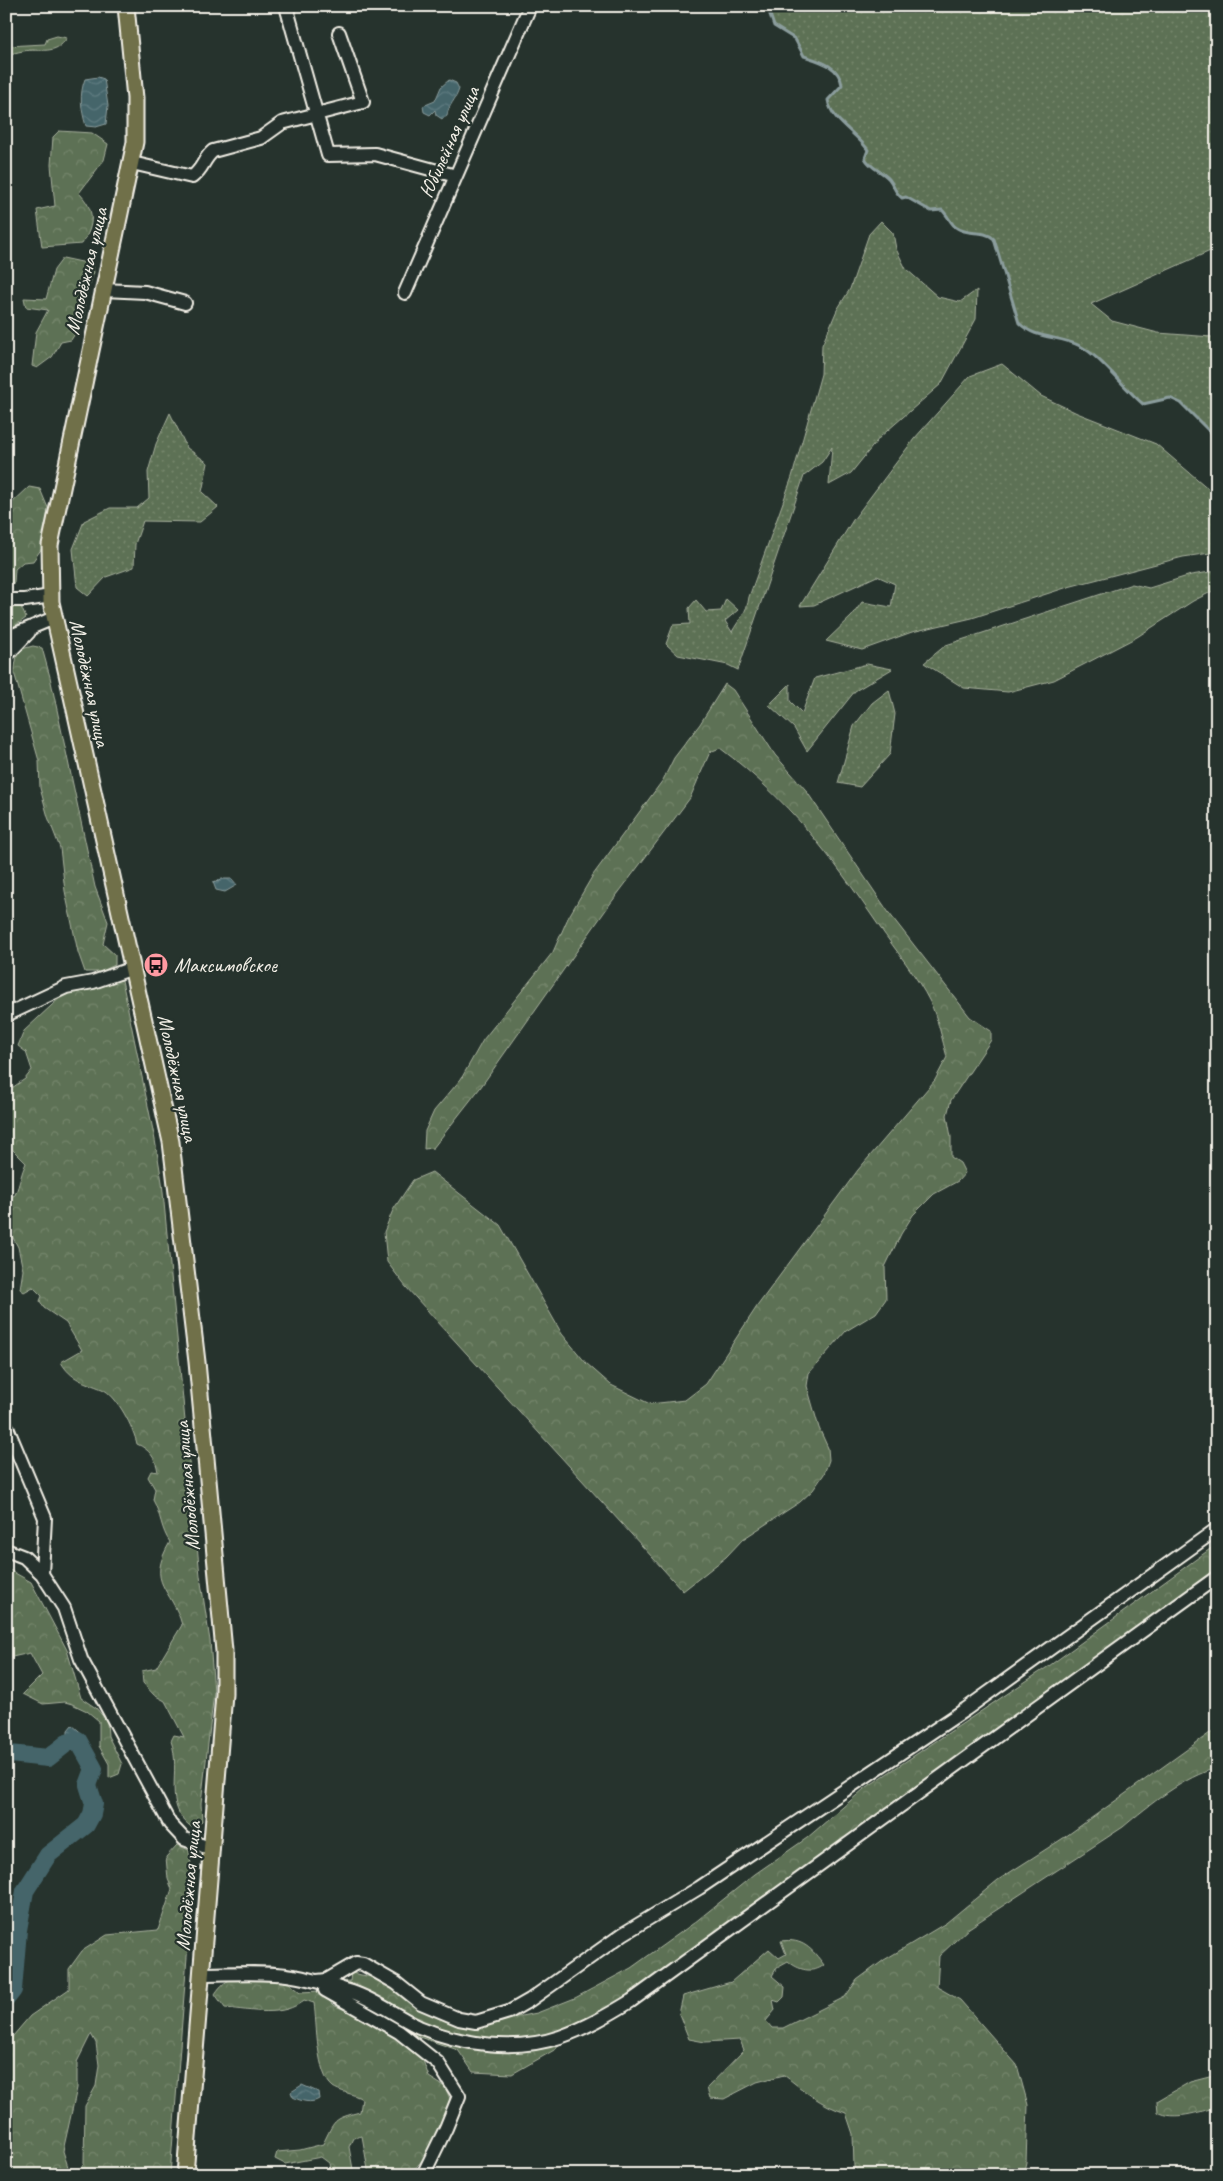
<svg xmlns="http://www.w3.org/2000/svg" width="1223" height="2181" font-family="Caveat,sans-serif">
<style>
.green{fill:url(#green-dots);stroke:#a8b19e}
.forest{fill:url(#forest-crowns);stroke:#a8b19e}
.water{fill:url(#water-waves);stroke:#8b9d9d}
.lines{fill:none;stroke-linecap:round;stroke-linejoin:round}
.stream{stroke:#8b9d9d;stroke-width:3}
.river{stroke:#45656b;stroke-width:18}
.minor-casing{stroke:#f4f1e8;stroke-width:16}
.major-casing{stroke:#f4f1e8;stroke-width:19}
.minor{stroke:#26332d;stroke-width:12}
.major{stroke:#70704a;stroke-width:15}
.labels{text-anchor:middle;stroke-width:4.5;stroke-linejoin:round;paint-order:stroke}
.street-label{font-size:21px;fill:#f4f1e8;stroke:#26332d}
.poi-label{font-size:21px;fill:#f4f1e8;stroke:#26332d;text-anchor:start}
</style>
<defs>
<pattern id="green-dots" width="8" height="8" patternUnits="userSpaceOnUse" patternTransform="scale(1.25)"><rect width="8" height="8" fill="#5d7154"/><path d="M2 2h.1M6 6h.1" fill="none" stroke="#75866d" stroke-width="1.8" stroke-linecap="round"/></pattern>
<pattern id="forest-crowns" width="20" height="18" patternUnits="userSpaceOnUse" patternTransform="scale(1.25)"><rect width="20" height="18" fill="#5d7154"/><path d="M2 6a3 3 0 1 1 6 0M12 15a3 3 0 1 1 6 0" fill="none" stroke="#75866d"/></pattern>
<pattern id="water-waves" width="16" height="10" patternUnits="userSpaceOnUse" patternTransform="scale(1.25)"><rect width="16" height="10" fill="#45656b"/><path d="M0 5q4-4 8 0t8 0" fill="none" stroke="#607c80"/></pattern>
</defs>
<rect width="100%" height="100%" fill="#26332d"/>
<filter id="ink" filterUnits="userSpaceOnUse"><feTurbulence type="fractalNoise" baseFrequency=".02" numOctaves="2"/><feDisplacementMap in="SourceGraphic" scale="10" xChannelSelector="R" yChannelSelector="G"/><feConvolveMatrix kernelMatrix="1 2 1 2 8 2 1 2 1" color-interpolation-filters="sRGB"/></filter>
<g filter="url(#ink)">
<path class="green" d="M767 6H1217V248L1091 304 1112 321 1158 333 1212 337 1217 339V439L1181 403 1170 398 1143 404C1124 388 1100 356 1080 346 1059 335 1036 340 1019 323L994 239C983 229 969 236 957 228 951 225 948 215 942 210L931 211 906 197 902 198C894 192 894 185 889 179 881 170 871 169 865 158L867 150C857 133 831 121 828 100L842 85C840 66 819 61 804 56L795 39 774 26Z
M881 221 893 233 896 249 906 269 938 297 960 302 977 290 976 319 941 384 880 437 851 473 829 485 832 447 822 462 804 476 738 670 728 665 678 655 666 644 673 625 690 624 689 608 696 600 706 612 721 611 726 599 738 610 725 621 732 632C739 619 747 613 749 597L792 477 821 374 822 345 837 310 850 289 869 234Z
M1002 364 1041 396 1077 413 1156 444 1217 496V552L1183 557 1068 587 972 618 912 632 862 650 826 641 852 616 862 602 891 607 895 584 877 576 814 605 800 606 853 520 914 439 970 376Z
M170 413 187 448 208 463 202 492 218 507 200 522 143 521 135 544 134 567 106 577 88 596 77 587 73 549 84 521 110 508H137L149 498 148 472 156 444Z
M1217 571V589L1193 601 1137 637 1054 680 1008 692 964 688 924 663 946 645 1132 584 1149 588 1191 575Z
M867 664 892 669 855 691 807 751 794 728 769 705 790 684V701L802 713 815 678Z
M889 690 895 714 890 754 860 787 838 783 854 726 872 703Z"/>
<path class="forest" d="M57 36 67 38C55 56 41 48 23 51 17 52 12 54 6 54V46L45 44 47 39Z
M59 131 92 133 108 144 104 160 79 193C95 210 95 224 82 244L42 247 37 210 55 206 51 165 53 137Z
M63 258 91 264 94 272 84 300V320L71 340 61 342 52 357 37 368 32 366 36 332 48 310 26 307 24 298 46 299 54 270Z
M29 487 40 489 48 508 46 533 42 548 33 561 23 562 15 569 14 583H6V518L11 504Z
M6 607H21L26 618 15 626 6 628Z
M33 646 42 648 50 677 95 887 108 922 103 944 115 955V965L100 972H85L78 952 65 891 60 848 48 817 40 788 39 761 14 672 18 650Z
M725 684 733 690 775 755 805 789 889 913 970 1017 991 1031V1040L951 1100 947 1115 951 1137V1157L960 1163 965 1173 958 1181 934 1194 913 1215 901 1234 885 1267 886 1299 876 1313 846 1331 809 1373 807 1386 819 1428 828 1448 829 1460 824 1474 813 1490 800 1502 743 1539 726 1557 683 1591 406 1287 387 1262 384 1232 393 1210 413 1180 432 1172 500 1225 562 1334 586 1363 611 1385 650 1404 685 1400 706 1384 758 1305 858 1170 935 1080 947 1057C942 1039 938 1019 930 1002 917 976 896 951 879 926 831 856 789 800 720 748L710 752 690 798 610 904 480 1088 433 1148 424 1149 425 1131 434 1111 461 1079 483 1040 553 952 568 918 593 875 663 780 674 758 700 724Z
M122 980 155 1140 162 1182 200 1576 210 1641 214 1692 201 1804 202 1821 193 1828C161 1807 182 1771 171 1741L174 1735 184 1737 165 1701 154 1695 143 1683 142 1671 156 1668 182 1625C172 1587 145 1585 170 1542 161 1530 161 1514 153 1500L155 1489 148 1477 151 1471 158 1472C156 1458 149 1449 137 1444 134 1429 117 1395 102 1389 85 1382 71 1380 61 1362L82 1350 66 1323 44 1308 40 1301 42 1296 33 1287 24 1292 20 1289 23 1270 18 1247 6 1225V1199L15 1195C20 1184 21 1173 26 1163L6 1143V1092L25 1079 32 1070 26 1052 18 1046 24 1031 65 993 89 990 108 981Z
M1217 1544V1571L1054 1686 658 1976 597 2017 571 2028 556 2049 512 2074 473 2072 458 2050 413 2035 337 1992 332 1982 350 1981 351 1973 377 1978 448 2011 500 2020 537 2013 575 1998 631 1968 694 1923 755 1874 807 1838 864 1789 1049 1666Z
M6 1568 31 1582 67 1650 81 1698 96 1708 107 1721 108 1736 122 1764 119 1774 109 1778V1764L99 1746V1721L87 1711 72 1704 65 1702 43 1704 23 1694 42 1675 30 1653 12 1657 6 1664Z
M1217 1728V1768C1185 1776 1149 1805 1123 1827L969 1928 939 1956 937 1987 960 2000 1017 2065 1028 2105 1026 2162 1023 2175H861L854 2167 853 2134 846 2113C821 2105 804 2091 784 2075L757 2082 724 2099 710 2098 707 2088 744 2050 740 2040 705 2042 689 2039 679 2014 683 1996 731 1982 769 1949 779 1958 786 1954 781 1941C803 1938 812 1949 824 1965 813 1974 798 1970 788 1961L777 1967 772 1976 785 1987 784 1997 779 2002 773 2000 775 2010 766 2021 772 2028H783L845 1997 857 1980 884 1960 946 1923 998 1880 1065 1837Z
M177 1845 189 1850 193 1880 170 2175H76L84 2163 85 2106 96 2086 99 2065 96 2043 91 2034 77 2062V2088L63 2151 68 2167 65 2175H6L7 2043 30 2016 69 1989V1969L82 1951 107 1935 158 1930 172 1889 168 1879 166 1857Z
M258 1977 289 1983 300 1992 320 1991 333 2005 375 2022 421 2055 429 2077 445 2087 451 2101C441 2130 432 2154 408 2175H369L362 2136 353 2138 349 2147 354 2175H331L329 2163 321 2157 285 2164 275 2159 277 2152 300 2150 323 2144C335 2120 332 2119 360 2112L362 2099C354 2094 338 2091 333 2087 316 2074 317 2024 314 2003L304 2000C284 2018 251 2010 225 2008L215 1994C227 1975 238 1978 258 1977Z
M1217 2075V2107C1199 2112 1174 2121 1158 2112L1157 2101 1190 2082Z"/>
<path class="water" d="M98 77 104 79 108 106 106 124 96 127 86 126C81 109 79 95 85 79Z
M449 80 456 83 459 89C456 100 448 105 447 116L442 119 436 115 435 110 430 115 424 112 423 106 435 101 441 87Z
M222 879H232L237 885 225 892 216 890 213 882Z
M72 1725 84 1735 93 1759 90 1764 78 1747 68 1745V1730Z
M302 2085 318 2092 319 2099C312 2104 300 2101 293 2097L291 2092Z"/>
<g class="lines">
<path class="stream" d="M767 6 774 26 795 39 804 56C820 61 839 66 842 85L828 100C831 121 857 133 868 150L865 158C871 169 881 170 889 179 894 185 894 192 902 198L906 197 931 211 942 210C948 215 951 225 957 228 969 236 983 229 994 239L1019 323C1036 340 1059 335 1080 346 1100 356 1124 388 1143 404L1170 398 1181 403 1217 439"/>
<path class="river" d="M6 1751 10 1754 48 1758 67 1743 78 1740 94 1769 88 1785 94 1804 92 1814 86 1825 48 1855 25 1891 18 1930 13 1990 6 1999"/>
<defs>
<path id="minor" d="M286 6 328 155 375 154 456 176
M132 163 192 177C204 168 203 159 213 151L261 138 282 123 363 102 339 33
M104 290 145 292 185 303
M405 293 530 6
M6 600H25L51 596
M6 638 54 618
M6 656 29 632
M6 1015 66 987 93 982 133 968
M6 1425 45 1518 42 1574
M6 1550 24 1557 42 1574 64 1608 81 1659 170 1824 184 1839 212 1849
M202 1974C229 1974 267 1971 293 1976 313 1979 333 1986 352 1992 376 2000 396 2016 419 2027 461 2045 516 2052 560 2037 586 2028 608 2015 631 2001L1217 1577
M317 1981 327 1980 356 1963 363 1964 396 1983 421 2003 459 2019 476 2022 509 2012 530 2000 623 1934 699 1888 966 1709 1217 1529
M325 1990 399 2032 438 2063 459 2096 446 2128 423 2175"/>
<path id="major" d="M126 6 135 98V142L50 545 51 602 171 1142 197 1362 224 1651V1694L185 2175"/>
</defs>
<use href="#minor" class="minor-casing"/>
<use href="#major" class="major-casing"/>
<use href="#minor" class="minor"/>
<use href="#major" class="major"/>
</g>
</g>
<defs>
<symbol id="bus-disc" viewBox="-11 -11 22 22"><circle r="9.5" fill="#ff9aa2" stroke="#26332d"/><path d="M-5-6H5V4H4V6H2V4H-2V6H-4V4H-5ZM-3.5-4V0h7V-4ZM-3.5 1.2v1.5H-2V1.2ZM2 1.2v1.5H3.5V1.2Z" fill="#111"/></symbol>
</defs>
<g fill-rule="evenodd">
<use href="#bus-disc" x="142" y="951" width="28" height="28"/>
</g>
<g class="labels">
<g class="street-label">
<text transform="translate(449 142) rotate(-66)" y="7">Юбилейная улица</text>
<text transform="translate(86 271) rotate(-77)" y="7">Молодёжная улица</text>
<text transform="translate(90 683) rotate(78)" y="7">Молодёжная улица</text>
<text transform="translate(178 1078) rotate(78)" y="7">Молодёжная улица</text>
<text transform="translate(187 1486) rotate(-95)" y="7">Молодёжная улица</text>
<text transform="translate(188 1886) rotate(-85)" y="7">Молодёжная улица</text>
</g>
<g class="poi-label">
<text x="174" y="972">Максимовское</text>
</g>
</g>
<rect width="1223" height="2181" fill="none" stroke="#26332d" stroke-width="25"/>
<rect x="12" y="12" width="1198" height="2156" fill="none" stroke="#f4f1e8" stroke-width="2" filter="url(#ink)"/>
</svg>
